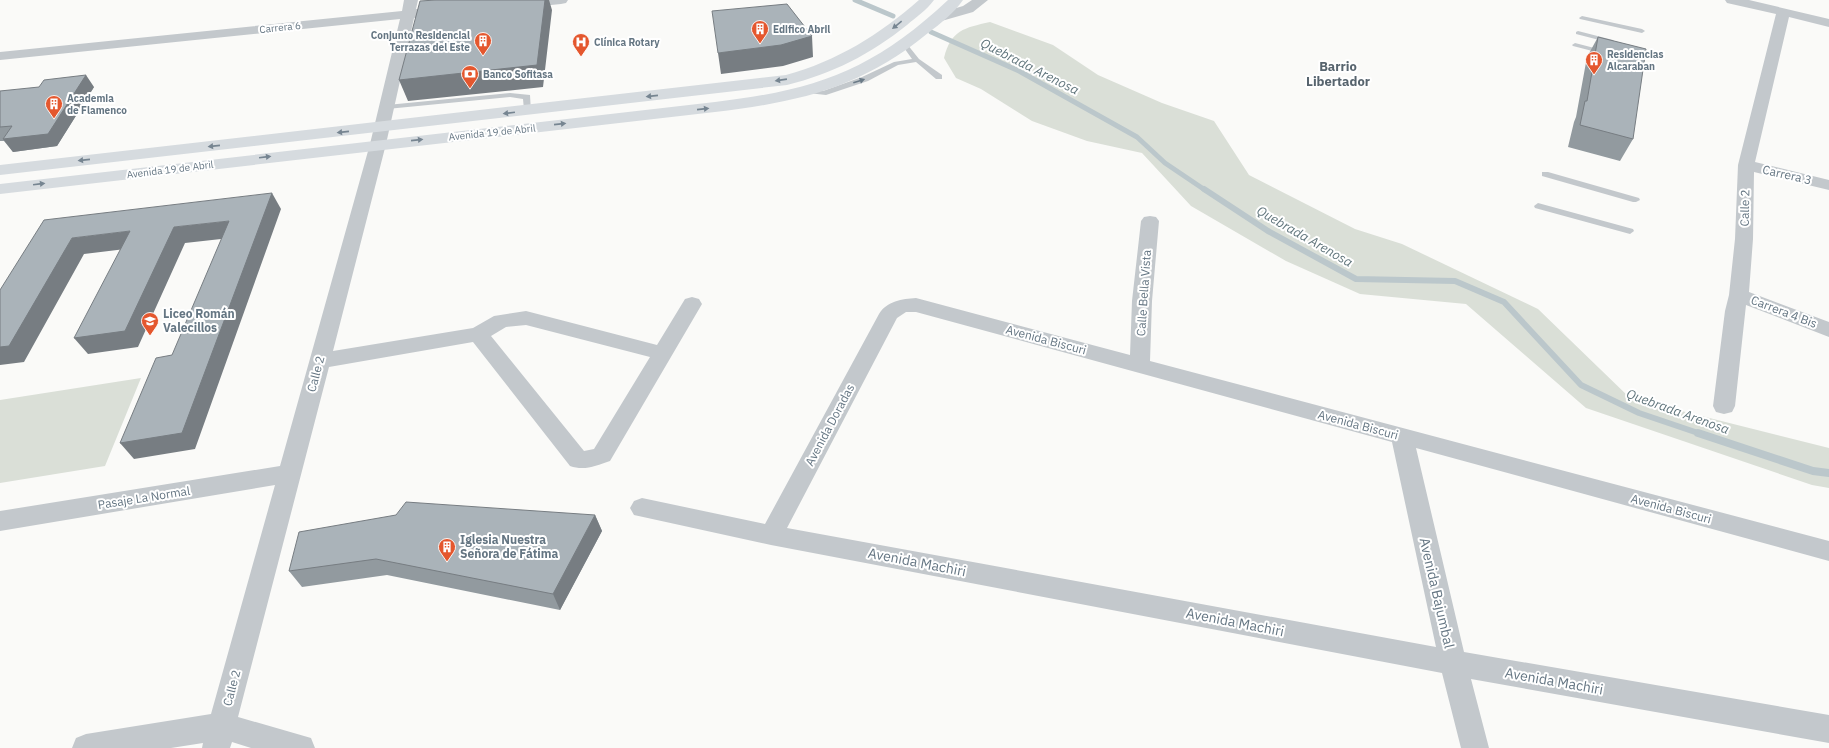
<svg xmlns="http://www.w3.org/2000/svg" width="1829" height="748" font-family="'IBM Plex Sans',sans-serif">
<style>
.green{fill:#dadfd7}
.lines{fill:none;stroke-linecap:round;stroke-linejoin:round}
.stream-far2{stroke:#bbc7cb;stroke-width:5}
.stream-far1{stroke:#bbc7cb;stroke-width:6}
.stream{stroke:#bbc7cb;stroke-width:8}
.lane{fill:#c3c8cc;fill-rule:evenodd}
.street{fill:#c3c8cc;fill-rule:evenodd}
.secondary{fill:#d6dbdf;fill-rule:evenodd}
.wall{fill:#929a9f}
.shaded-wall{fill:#777d82}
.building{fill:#aab3b9;stroke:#777d82}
.oneway{fill:#768591}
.oneway2{fill:#6a7a87}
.labels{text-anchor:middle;stroke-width:4;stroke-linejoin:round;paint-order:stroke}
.far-street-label{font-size:10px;fill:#657683;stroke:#fff}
.far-poi-label{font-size:10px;font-weight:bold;fill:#657683;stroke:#fff;text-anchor:start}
.street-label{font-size:12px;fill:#657683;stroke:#fff}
.poi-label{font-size:12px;font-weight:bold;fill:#657683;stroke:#fff;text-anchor:start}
.water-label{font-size:13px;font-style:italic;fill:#60757c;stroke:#fff}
.far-district-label{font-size:13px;font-weight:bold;fill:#57646e;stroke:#fff}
.near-street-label{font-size:14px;fill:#657683;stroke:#fff}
</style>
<rect width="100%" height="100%" fill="#fafaf8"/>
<path class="green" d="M990 22 1053 45 1098 75 1162 103 1214 121 1249 175 1355 229 1402 244 1538 309 1630 398 1829 448V488L1812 485 1586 408 1466 304 1360 294 1286 261 1191 206 1142 153 1087 141 1032 121 981 89 956 78 944 58C951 30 964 28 990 22Z
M141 378 105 466 0 483V400Z"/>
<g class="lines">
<path class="stream-far2" d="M855 0 893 16
M931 32 1019 71 1137 137 1165 163 1205 190"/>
<path class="stream-far1" d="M1204 189 1268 231 1356 279 1455 281 1504 302 1581 385 1639 413 1701 434"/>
<path class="stream" d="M1698 433 1813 471 1829 473"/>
<path class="lane" d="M1582 16 1642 29 1645 31 1642 33 1580 19 1579 18Z
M1578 31 1613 40 1614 41 1611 43 1576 34V32Z
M905 43 907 44 919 59 942 75V79H936L916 62 898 65 868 81 826 95 808 93 804 91 808 89 823 91 862 77 894 62 912 59 902 45Z
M1575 43 1606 51 1607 52 1604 54 1573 46 1572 45Z
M510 93 530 95 531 112H528L524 110 523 99 510 97 387 109 383 107 387 105Z
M1542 172H1548L1639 198 1640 200 1636 202H1633L1542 176Z
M1538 203 1633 229 1634 231 1630 234 1535 208 1534 206Z"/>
<path class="street" d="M404 0H418L416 9 426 10 428 13 426 16 414 18 386 144 333 351 473 328 494 316 526 311 657 345 685 299 692 297 699 299 702 304 610 461C596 466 584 471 570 466L473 342 329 367 238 717 311 738 315 748H251L232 742 230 748H202L203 743 171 748H72L76 738 86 734 211 714 275 485 0 531V511L280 466 370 144 400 19 0 60V52L402 11ZM526 325 650 357 594 449 584 451 491 336 506 327Z
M521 0H568L566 3 561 4 521 8 516 7 514 4 516 1Z
M972 0H988L973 12 938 22 933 21 931 18 933 15 963 6Z
M1725 0H1749L1829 19V27L1789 17 1755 162 1829 180V190L1754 172 1753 239 1749 292 1829 322V337L1746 305 1735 406 1732 412 1724 414 1716 412 1713 406 1725 311 1729 295 1735 239 1738 165 1776 14 1727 3Z
M1150 216 1156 217 1159 221 1152 301 1150 361 1829 541V561L1416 448 1464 652 1829 715V743L1471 679 1489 748H1461L1442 673 771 545 634 515 630 508 634 501 642 498 765 524 879 314C887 301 902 299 916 298L1130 355 1132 301 1141 221 1144 217ZM906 312H916L1392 442 1436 647 787 528 897 318Z"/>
<path class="secondary" d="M919 0H934C927 10 916 17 907 25 871 54 832 74 787 85L0 175V165L786 75C837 61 879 35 919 0Z
M948 0H963C954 13 940 24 928 33 861 88 799 102 715 112L0 194V184L715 102C816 90 872 71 948 0Z"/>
</g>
<path class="wall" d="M1598 37 1633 139 1620 161 1568 147 1574 122 1576 117 1587 57Z
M94 87 57 146 13 152 4 141H0V91Z
M595 515 602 531 560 610 387 575 302 587 289 571Z"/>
<path class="shaded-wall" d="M545 0H549L552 10 543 87 408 101 399 80Z
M812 36 813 57 783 66 721 74 718 53Z
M86 75 94 87 57 146 13 152 3 139Z
M272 193 281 209 195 449 134 459 120 443Z
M229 221 239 237 185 243 138 347 88 354 74 338 174 227Z
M130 231 142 247 84 254 24 362 0 365V347L72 238Z
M595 515 602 531 560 610 553 594Z"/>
<path class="building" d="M436 0H545L537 65 399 80 420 1Z
M787 4 812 36 781 45 718 53 712 11Z
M1598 37 1646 49 1633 139 1580 125 1585 101H1587Z
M86 75 48 134 3 139 12 126 0 127V91L39 87 44 80Z
M272 193 182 433 120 443 156 358 172 355 229 221 174 227 125 331 74 338 130 231 72 238 9 346 0 347V290L44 220Z
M406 502 595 515 553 594 376 559 289 571 299 532 396 515Z"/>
<defs><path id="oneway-solid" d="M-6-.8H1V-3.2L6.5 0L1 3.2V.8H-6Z"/></defs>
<g class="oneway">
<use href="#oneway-solid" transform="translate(897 25) rotate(141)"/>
<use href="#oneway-solid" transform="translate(781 80) rotate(172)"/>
<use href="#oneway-solid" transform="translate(652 96) rotate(174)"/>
<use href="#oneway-solid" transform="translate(703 109) rotate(-6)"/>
<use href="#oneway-solid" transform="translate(509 113) rotate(173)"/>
<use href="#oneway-solid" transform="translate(560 124) rotate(-6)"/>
<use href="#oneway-solid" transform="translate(343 132) rotate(174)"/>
<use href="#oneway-solid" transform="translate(417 140) rotate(-6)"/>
<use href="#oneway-solid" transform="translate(214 146) rotate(174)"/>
<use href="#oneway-solid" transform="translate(265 157) rotate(-7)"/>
<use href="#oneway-solid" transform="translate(84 160) rotate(174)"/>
<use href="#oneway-solid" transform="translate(39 184) rotate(-7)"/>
</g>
<use class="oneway2" href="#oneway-solid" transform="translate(859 81) rotate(-18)"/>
<defs>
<symbol id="building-pin" viewBox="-11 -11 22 30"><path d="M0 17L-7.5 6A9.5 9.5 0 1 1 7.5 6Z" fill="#e4572e" stroke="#fff"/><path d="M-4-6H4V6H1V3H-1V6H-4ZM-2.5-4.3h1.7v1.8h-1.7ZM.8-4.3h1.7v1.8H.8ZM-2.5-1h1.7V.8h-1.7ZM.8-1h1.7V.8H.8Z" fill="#fff"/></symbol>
<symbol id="hospital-pin" viewBox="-11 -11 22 30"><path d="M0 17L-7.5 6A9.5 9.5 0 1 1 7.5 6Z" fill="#e4572e" stroke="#fff"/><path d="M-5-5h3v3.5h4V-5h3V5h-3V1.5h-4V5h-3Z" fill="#fff"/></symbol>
<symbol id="bank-pin" viewBox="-11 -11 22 30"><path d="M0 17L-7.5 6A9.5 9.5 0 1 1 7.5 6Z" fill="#e4572e" stroke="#fff"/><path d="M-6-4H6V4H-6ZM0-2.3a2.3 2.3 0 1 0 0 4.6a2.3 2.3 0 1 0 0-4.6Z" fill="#fff"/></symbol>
<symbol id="school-pin" viewBox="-11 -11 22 30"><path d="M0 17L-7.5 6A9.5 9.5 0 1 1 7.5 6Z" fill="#e4572e" stroke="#fff"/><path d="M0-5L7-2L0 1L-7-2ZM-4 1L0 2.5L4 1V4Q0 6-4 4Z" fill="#fff"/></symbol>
</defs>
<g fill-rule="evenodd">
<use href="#building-pin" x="750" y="19" width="20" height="27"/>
<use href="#building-pin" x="473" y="31" width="20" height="27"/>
<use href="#hospital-pin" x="571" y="32" width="20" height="27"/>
<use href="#building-pin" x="1584" y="50" width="20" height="27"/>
<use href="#bank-pin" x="460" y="64" width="20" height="27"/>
<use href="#building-pin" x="44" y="94" width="20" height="27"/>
<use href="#school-pin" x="140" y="311" width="20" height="27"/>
<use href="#building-pin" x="437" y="537" width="20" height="27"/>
</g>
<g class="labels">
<g class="far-street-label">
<text transform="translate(280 27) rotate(-6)" y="4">Carrera 6</text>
<text transform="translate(492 132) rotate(-6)" y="4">Avenida 19 de Abril</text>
<text transform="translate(170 169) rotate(-7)" y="4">Avenida 19 de Abril</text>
</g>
<g class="far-poi-label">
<text x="773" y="33">Edifico Abril</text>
<text x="470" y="39" text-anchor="end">Conjunto Residencial<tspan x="470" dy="12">Terrazas del Este</tspan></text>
<text x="594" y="46">Clínica Rotary</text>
<text x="1607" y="58">Residencias<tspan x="1607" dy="12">Alcaraban</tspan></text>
<text x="483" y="78">Banco Sofitasa</text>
<text x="67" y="102">Academia<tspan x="67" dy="12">de Flamenco</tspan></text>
</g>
<g class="street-label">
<text transform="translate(1787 175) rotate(13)" y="4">Carrera 3</text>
<text transform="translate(1745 208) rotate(-89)" y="4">Calle 2</text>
<text transform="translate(1144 293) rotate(-86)" y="4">Calle Bella Vista</text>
<text transform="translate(1784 312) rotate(21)" y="4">Carrera 4 Bis</text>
<text transform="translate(1046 340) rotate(15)" y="4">Avenida Biscuri</text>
<text transform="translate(316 374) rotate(-75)" y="4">Calle 2</text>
<text transform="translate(830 425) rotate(-62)" y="4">Avenida Doradas</text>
<text transform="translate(1358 425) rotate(15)" y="4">Avenida Biscuri</text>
<text transform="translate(144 498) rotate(-9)" y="4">Pasaje La Normal</text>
<text transform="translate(1671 509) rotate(15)" y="4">Avenida Biscuri</text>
<text transform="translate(232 688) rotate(-75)" y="4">Calle 2</text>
</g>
<g class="poi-label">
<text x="163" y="318">Liceo Román<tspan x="163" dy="14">Valecillos</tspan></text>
<text x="460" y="544">Iglesia Nuestra<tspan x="460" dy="14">Señora de Fátima</tspan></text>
</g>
<g class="water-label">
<text transform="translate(1030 66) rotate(27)" y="5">Quebrada Arenosa</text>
<text transform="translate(1305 236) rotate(30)" y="5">Quebrada Arenosa</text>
<text transform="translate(1678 411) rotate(20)" y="5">Quebrada Arenosa</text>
</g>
<g class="far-district-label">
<text x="1338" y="71">Barrio<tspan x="1338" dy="15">Libertador</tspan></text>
</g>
<g class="near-street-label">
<text transform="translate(917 562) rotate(11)" y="5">Avenida Machiri</text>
<text transform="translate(1437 593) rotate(77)" y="5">Avenida Bajumbal</text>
<text transform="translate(1235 622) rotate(11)" y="5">Avenida Machiri</text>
<text transform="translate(1554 681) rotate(10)" y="5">Avenida Machiri</text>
</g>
</g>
</svg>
